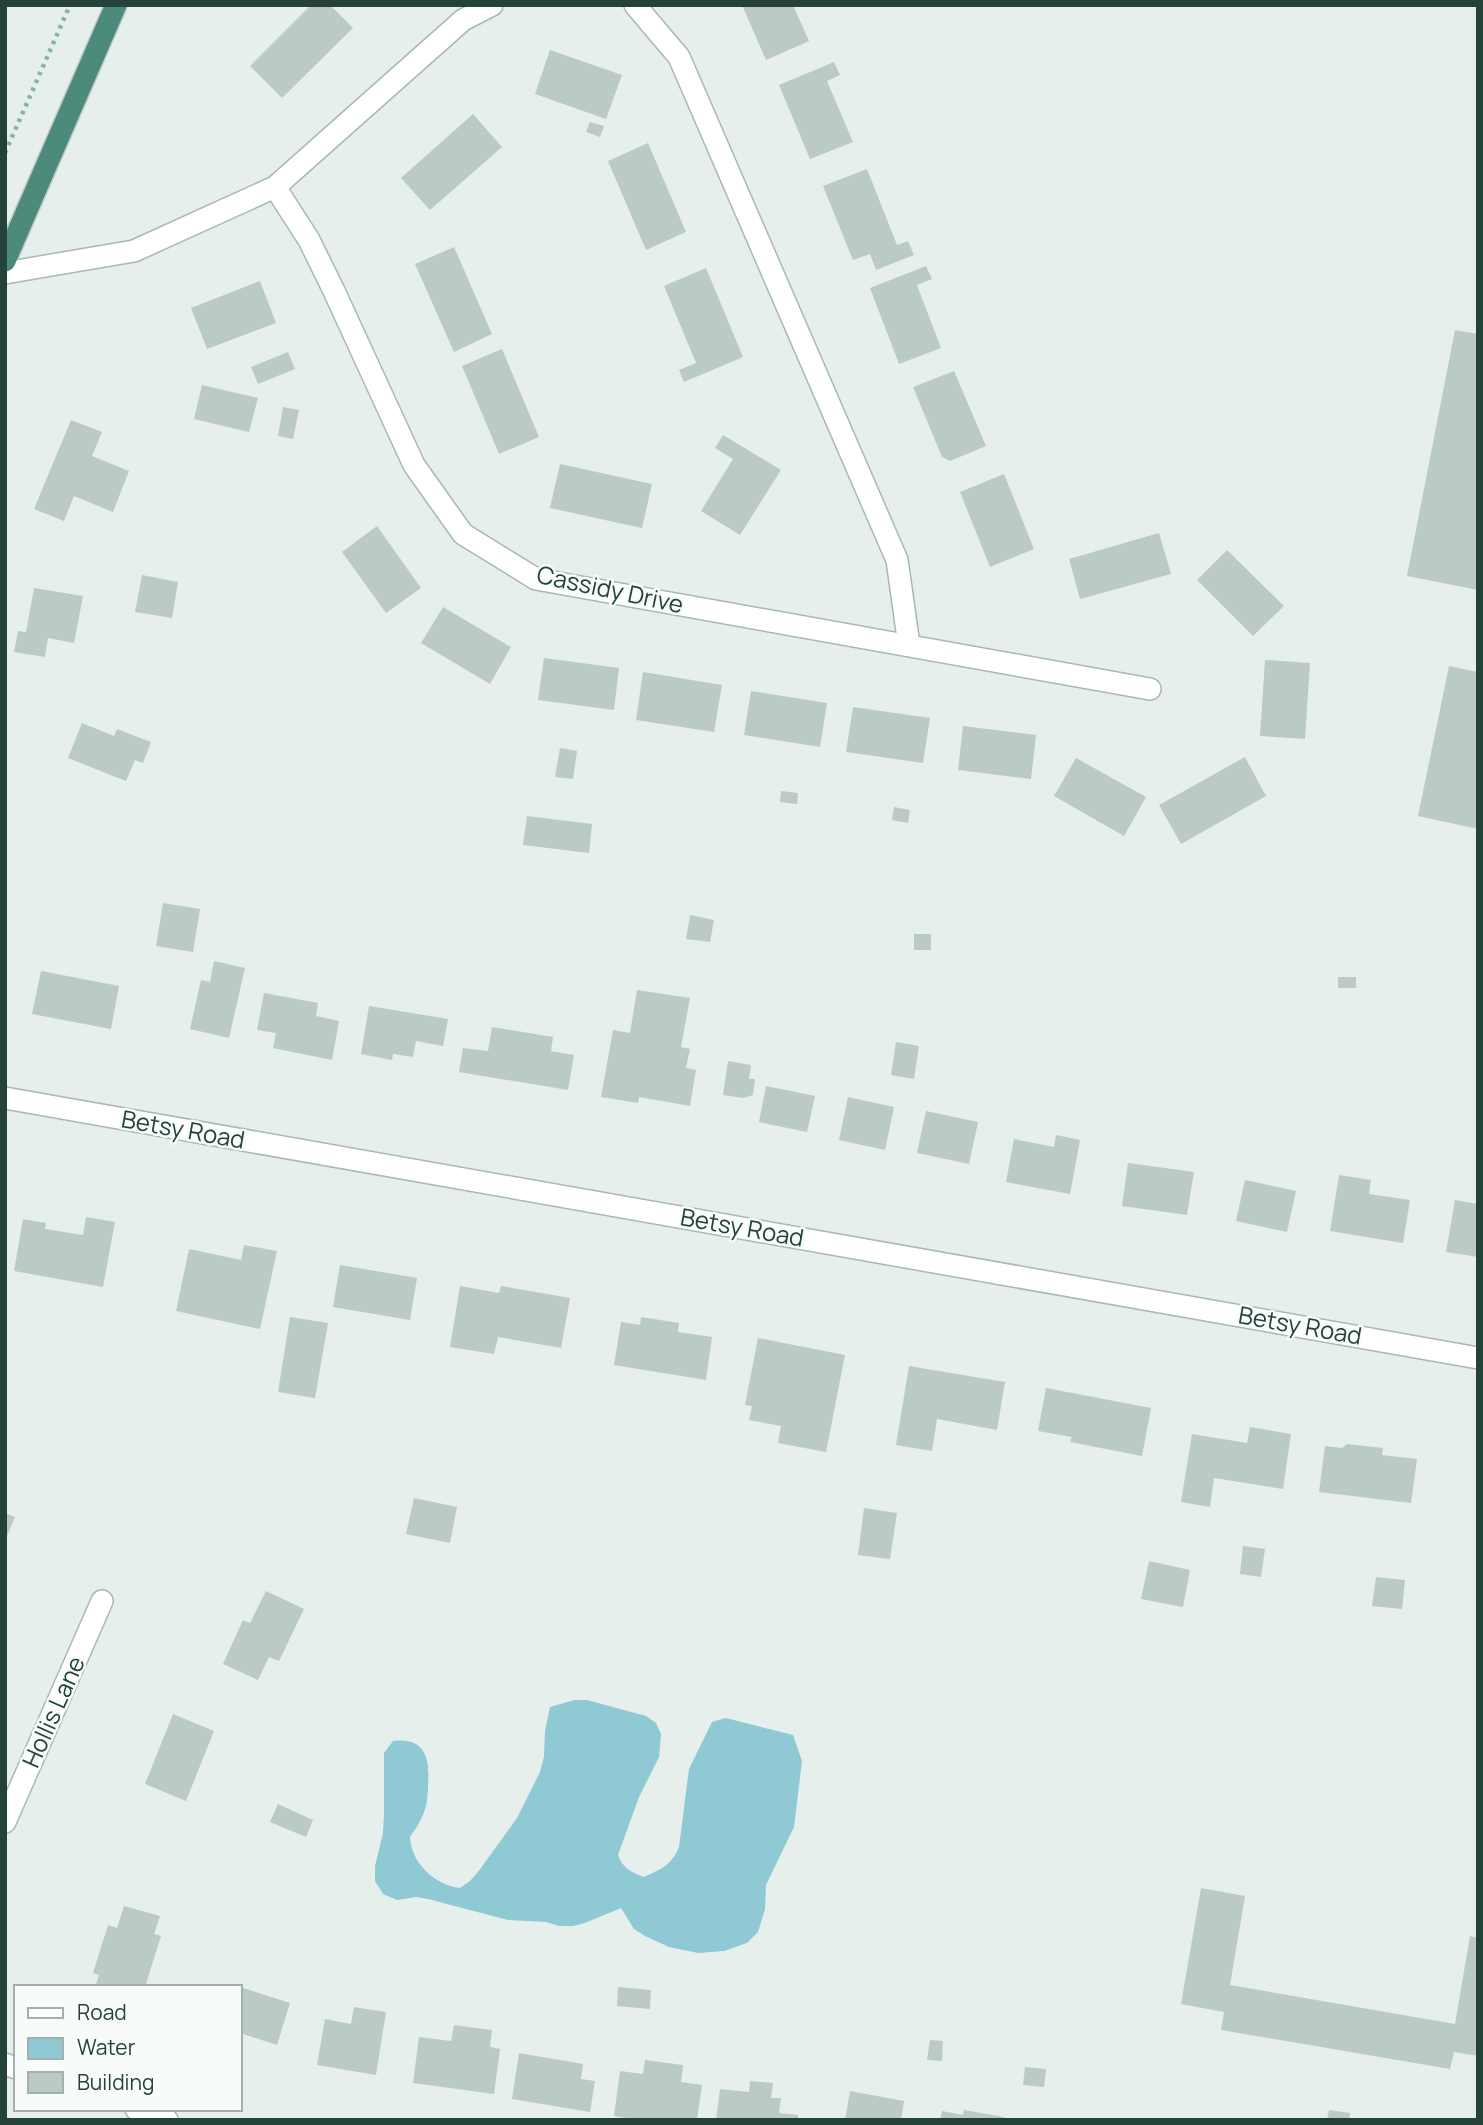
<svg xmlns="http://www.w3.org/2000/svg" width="1483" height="2125" font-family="Manrope,sans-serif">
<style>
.water{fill:#8ec9d4}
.building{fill:#bbcac4}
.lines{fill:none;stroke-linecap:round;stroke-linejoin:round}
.minor-casing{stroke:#a8b8b2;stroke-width:24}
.trunk-casing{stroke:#c2cac8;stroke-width:24}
.path{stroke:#86b3a5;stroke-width:4.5;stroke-dasharray:3.5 5;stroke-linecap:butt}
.minor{stroke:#fff;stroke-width:21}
.trunk{stroke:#4c8a7c;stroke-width:21}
.labels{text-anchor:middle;stroke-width:5;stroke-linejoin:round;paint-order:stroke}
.street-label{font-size:24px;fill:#24423a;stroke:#f7fbf9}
</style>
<rect width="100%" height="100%" fill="#e6efeb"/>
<path class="water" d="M574 1700H587L646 1716 656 1723 661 1734 659 1757 639 1797 618 1855C623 1868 630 1872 644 1877 661 1869 671 1866 679 1847L689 1769 712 1722 726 1718 793 1735 802 1761 794 1827 766 1885 765 1909 758 1932 747 1943 724 1951 698 1953 669 1947 645 1936 634 1929 621 1908 585 1923 573 1926H559L546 1922 508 1920 428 1899 416 1897 397 1900 383 1894 375 1881V1866L383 1833 384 1814V1753L393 1741C425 1737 430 1758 428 1784 428 1795 427 1807 422 1817 419 1824 414 1831 410 1837 411 1863 435 1885 460 1888L470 1881 478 1872 517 1818 540 1772 544 1757 545 1731 550 1707Z"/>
<path class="building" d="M308 5H330L353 28 282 98 250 66 310 6Z
M742 5H793L809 41 766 60Z
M550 50 622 75 606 119 535 94Z
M834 62 840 75 827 81 853 142 810 159 779 85Z
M473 114 502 147 430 210 401 178Z
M590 122 604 126 600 137 586 132Z
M648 143 686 232 646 250 608 161Z
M867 169 897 245 908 241 914 255 876 270 870 254 853 260 823 186Z
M454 247 492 334 454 352 415 264Z
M926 266 932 279 917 285 941 348 899 364 870 288Z
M706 268 743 357 684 382 679 370 696 363 664 286Z
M260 281 276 323 207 349 191 308Z
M1455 330 1478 334V590L1407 576Z
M502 349 539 437 499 454 462 366Z
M288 352 295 369 258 384 251 367Z
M954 371 986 446 950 461 942 457 913 387Z
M202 385 258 398 249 432 194 419Z
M283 407 299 410 293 439 278 436Z
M71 420 102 432 92 456 129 471 113 512 74 496 64 521 34 509Z
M723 435 781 470 740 535 701 511 733 459 715 448Z
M560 464 652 484 642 528 550 508Z
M1004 474 1034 549 990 567 960 492Z
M377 526 421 588 386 613 342 552Z
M1159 533 1171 574 1080 599 1069 559Z
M1227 550 1284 606 1253 636 1197 580Z
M142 575 178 582 172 618 135 612Z
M34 588 83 596 74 643 48 638 45 657 14 652 18 631 26 632Z
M443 607 511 647 490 684 421 643Z
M544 658 619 668 614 710 538 700Z
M1265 660 1310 663 1305 739 1260 736Z
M1449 666 1478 672V829L1418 816Z
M643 672 722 685 714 732 636 720Z
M751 691 827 703 820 747 744 735Z
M853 707 930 718 923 763 846 752Z
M82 723 114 736 117 729 151 742 143 763 135 760 126 781 68 758Z
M963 726 1036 735 1031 779 958 770Z
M560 748 577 751 573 779 555 777Z
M1245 757 1266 796 1181 844 1159 805Z
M1076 758 1146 797 1124 836 1054 796Z
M781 791 798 793 797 804 780 802Z
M894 807 910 810 908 823 892 820Z
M527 816 592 824 589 853 523 845Z
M163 903 200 909 193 952 156 946Z
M690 915 714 920 710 942 686 939Z
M914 934H931V950H914Z
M214 961 245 968 229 1038 190 1029 201 980 210 982Z
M41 971 119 986 111 1029 32 1014Z
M1338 977H1356V988H1338Z
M637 990 690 998 681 1047 690 1049 686 1068 696 1070 690 1106 639 1097 638 1103 601 1097 613 1030 630 1033Z
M264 993 318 1003 316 1016 339 1021 332 1060 273 1048 276 1033 257 1030Z
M369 1006 448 1019 443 1046 416 1041 413 1057 393 1054 392 1060 361 1054Z
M492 1027 553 1037 551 1051 574 1055 568 1090 459 1072 463 1048 488 1051Z
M896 1042 919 1046 914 1079 891 1075Z
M728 1061 751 1065 749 1079H755L753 1095 743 1098 723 1095Z
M766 1086 815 1096 807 1132 759 1122Z
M848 1097 894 1107 885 1150 839 1140Z
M926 1111 978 1122 969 1164 917 1153Z
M1056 1135 1080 1140 1070 1194 1006 1182 1014 1139 1054 1147Z
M1128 1163 1194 1172 1187 1215 1122 1206Z
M1339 1175 1371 1180 1369 1194 1410 1200 1403 1243 1330 1231Z
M1245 1180 1296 1191 1287 1232 1236 1221Z
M1455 1200 1478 1204V1257L1446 1252Z
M86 1217 115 1222 103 1287 14 1271 23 1219 46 1223 45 1229 83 1235Z
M244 1245 277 1251 260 1329 176 1311 189 1249 241 1260Z
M340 1265 417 1278 410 1320 333 1307Z
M460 1286 499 1293 501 1286 570 1298 561 1348 498 1337 494 1354 450 1347Z
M290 1317 328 1323 315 1398 278 1392Z
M641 1317 679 1323 678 1332 712 1337 706 1380 614 1365 621 1322 640 1325Z
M758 1338 845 1355 826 1452 778 1443 781 1426 749 1420 752 1406 745 1405Z
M909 1366 1005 1382 997 1430 937 1419 932 1451 896 1445Z
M1046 1388 1151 1408 1142 1456 1070 1442 1072 1437 1038 1431Z
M1250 1427 1291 1434 1283 1489 1214 1478 1210 1507 1181 1502 1192 1434 1247 1443Z
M1347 1444 1383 1448 1382 1455 1417 1459 1411 1503 1319 1492 1325 1446 1342 1448Z
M414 1498 457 1507 450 1543 406 1534Z
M864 1508 897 1513 890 1559 858 1555Z
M5 1513 15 1517 5 1541Z
M1243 1546 1265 1549 1261 1577 1240 1574Z
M1149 1561 1190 1570 1183 1607 1141 1599Z
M1376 1577 1405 1580 1402 1609 1372 1606Z
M266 1591 304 1609 279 1661 269 1657 258 1680 223 1664 243 1620 250 1623Z
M173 1714 214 1731 186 1801 145 1784Z
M278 1804 313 1820 306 1837 270 1822Z
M1201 1888 1245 1896 1230 1985 1455 2024 1470 1936 1478 1938V2056L1454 2052 1450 2069 1221 2030 1224 2012 1181 2004Z
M124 1906 160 1916 154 1934 161 1936 145 1987H95L99 1975 93 1973 108 1925 117 1928Z
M240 1987 290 2003 277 2045 240 2033Z
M618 1987 651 1990 650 2009 617 2006Z
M354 2007 386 2012 376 2075 317 2065 325 2019 351 2024Z
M454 2025 492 2030 490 2047 500 2049 494 2094 413 2083 419 2037 451 2041Z
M930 2040 943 2041 942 2061 927 2060Z
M519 2053 583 2064 581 2079 595 2081 590 2112 512 2099Z
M645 2060 683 2065 681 2082 702 2085 697 2120H639L614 2116 620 2071 643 2074Z
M1025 2067 1046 2069 1044 2087 1023 2085Z
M750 2081 773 2083 771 2098H781L779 2113 798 2115V2120H716L720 2089 749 2092Z
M850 2091 904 2101 901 2120H845Z
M964 2110 1004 2117V2120H940L942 2111 963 2115Z
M1329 2110 1350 2113 1349 2120H1327Z"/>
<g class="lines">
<defs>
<path id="minor" d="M635 5 679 57 897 560 909 645
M275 187 463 20 492 5
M5 273 134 251 275 187 309 240 334 291 414 465 463 534 536 579 1150 689
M5 1098 1478 1358
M5 1822 102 1601
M5 2064 16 2068
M136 2109 167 2120"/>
<path id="trunk" d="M5 261 116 5"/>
</defs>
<use href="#minor" class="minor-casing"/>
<use href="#trunk" class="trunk-casing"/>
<path class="path" d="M5 153 70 5"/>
<use href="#minor" class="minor"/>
<use href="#trunk" class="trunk"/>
</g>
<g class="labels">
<g class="street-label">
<text transform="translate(610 590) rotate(12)" y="8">Cassidy Drive</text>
<text transform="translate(183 1130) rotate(10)" y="8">Betsy Road</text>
<text transform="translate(742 1228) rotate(10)" y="8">Betsy Road</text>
<text transform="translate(1300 1326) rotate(10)" y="8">Betsy Road</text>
<text transform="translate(54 1712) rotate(-66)" y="8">Hollis Lane</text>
</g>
</g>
<rect width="1483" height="2125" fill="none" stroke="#24423a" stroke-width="14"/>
<rect x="14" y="1985" width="228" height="126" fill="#f7fbf9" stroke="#a3b1ad" stroke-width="2"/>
<rect x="28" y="2008" width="35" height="10" fill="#ffffff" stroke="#a3b1ad" stroke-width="2"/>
<text x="77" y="2020" font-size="21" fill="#24423a">Road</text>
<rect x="28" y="2038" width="35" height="21" fill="#8ec9d4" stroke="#a3b1ad" stroke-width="2"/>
<text x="77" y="2055" font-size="21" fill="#24423a">Water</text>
<rect x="28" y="2072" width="35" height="21" fill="#bbcac4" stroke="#a3b1ad" stroke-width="2"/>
<text x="77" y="2090" font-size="21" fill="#24423a">Building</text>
</svg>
